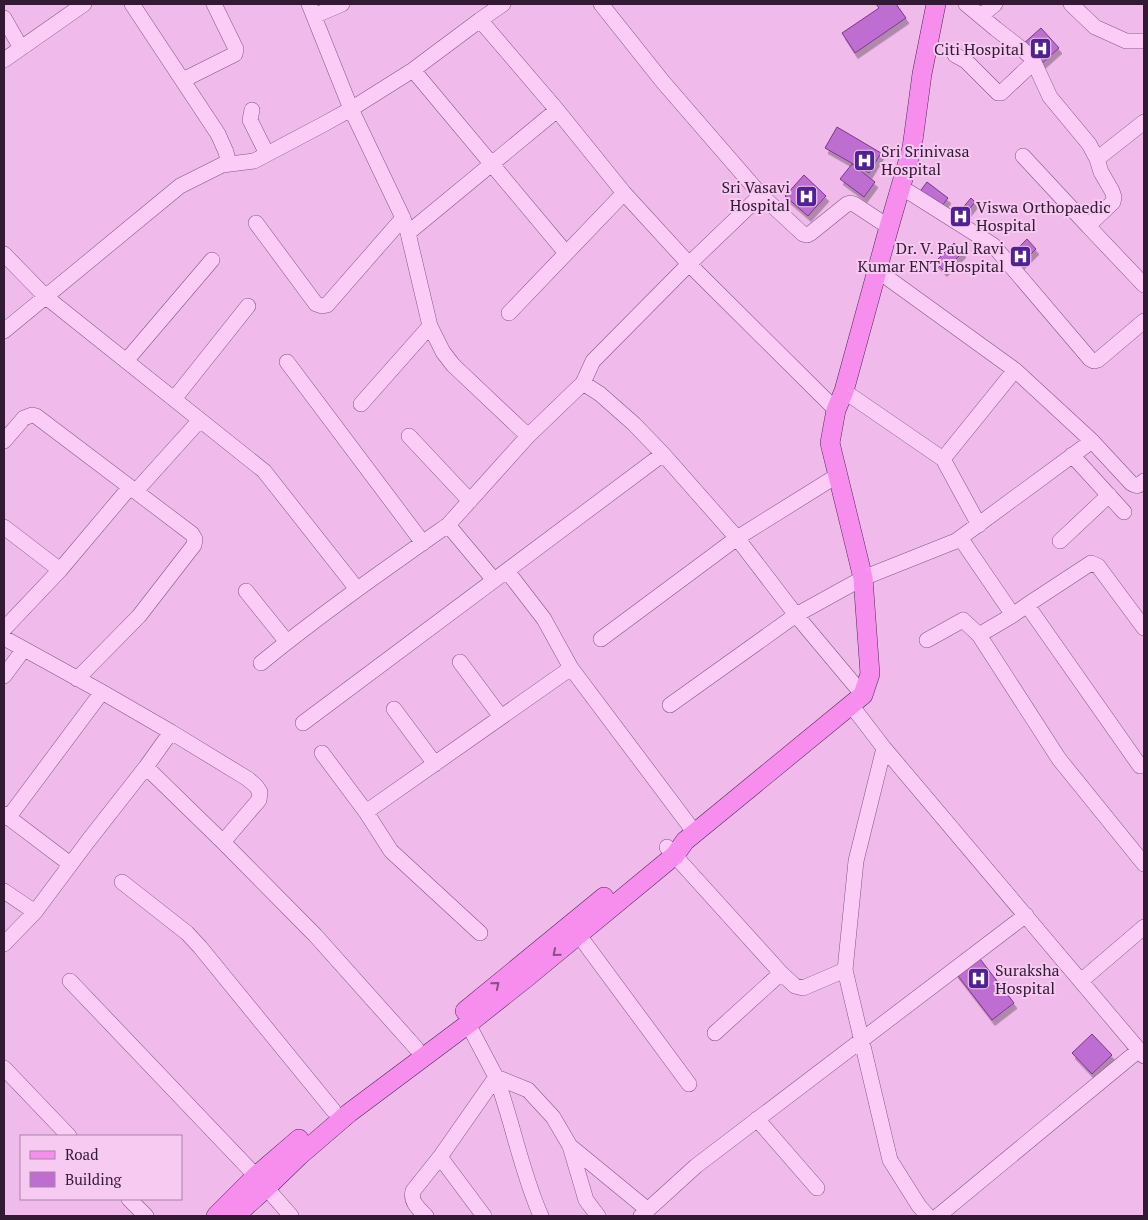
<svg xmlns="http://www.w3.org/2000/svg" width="1148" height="1220" font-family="'PT Serif',serif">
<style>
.building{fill:#be6dd0;stroke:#773888;filter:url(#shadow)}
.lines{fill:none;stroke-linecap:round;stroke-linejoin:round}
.minor-casing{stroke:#835487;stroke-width:16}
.major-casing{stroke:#4e2954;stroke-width:20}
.minor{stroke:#fbcdf6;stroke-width:15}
.major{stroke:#f78eee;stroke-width:19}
.oneway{stroke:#8b4e88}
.labels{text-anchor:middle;stroke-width:4;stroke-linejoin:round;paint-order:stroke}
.poi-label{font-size:16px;fill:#321a35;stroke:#f7caf2;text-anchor:end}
</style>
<defs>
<filter id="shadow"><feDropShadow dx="3" dy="5.5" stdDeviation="0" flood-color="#0004"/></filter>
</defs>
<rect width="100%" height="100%" fill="#f0baeb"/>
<path class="building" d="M876 4H896L906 18 855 53 842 33 879 8Z
M1041 28 1059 48 1040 65 1023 44Z
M837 127 881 153 869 173 825 148Z
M852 164 875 182 864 197 840 179Z
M804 175 826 196 808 216 785 196Z
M927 182 948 198 936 214 915 198Z
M971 198 975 202 960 221 955 217Z
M1027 239 1036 249 1016 269 1009 262 1022 249 1019 247Z
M954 243 963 252 944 271 935 262Z
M977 955 1014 1003 992 1020 955 972Z
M1092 1034 1112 1055 1092 1074 1072 1053Z"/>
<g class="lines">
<defs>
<path id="minor" d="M132 4 218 134 226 152 229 164
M309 4 351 109 403 218 408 233 430 326 443 352 453 365 528 436 448 525
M601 4 663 82 761 195 803 234 807 235 811 233 847 204 850 203 854 204 889 227
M966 4 996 29 1023 50 1032 58 1050 97 1089 144 1097 159 1101 172 1112 191 1114 197 1113 202 1088 226 1144 285
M1071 4 1095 27 1126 41H1144
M314 16 342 4
M981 16 995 4
M4 18 21 48
M480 20 503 4
M955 55 966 61 998 93H1001L1034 62
M4 60 84 4
M413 70 566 253
M183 80 235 54 236 49 214 4
M252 110 250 120 267 154
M1023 156 1088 226
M1097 159 1144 122
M901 187 993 245 1090 359 1094 361 1098 360 1144 321
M256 223 316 304 322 306 327 305 403 218
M408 233 557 110
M4 254 46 297 264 471 357 589
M878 271 1015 370 1092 441 1131 483C1137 487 1139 486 1144 481
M509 313 624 193
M4 331 180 186 222 165 254 161 324 124 351 109 413 70 480 20 557 110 624 193 689 264 836 410
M126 361 212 260
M287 362 423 543
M583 383 593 361 689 264 761 195
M844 391 943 459 1015 370
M174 399 248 306
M361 404 430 326
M409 436 470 501
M528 436 583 383 600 394 634 424 663 454 737 538 796 615 863 695
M4 441 24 418 32 415 36 416 192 534 195 539 194 545 139 616 77 679
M1072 455 1124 512
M943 459 979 525
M136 491 200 420
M4 527 60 570
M956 541 1092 441
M1060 541 1109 495
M507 571 544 619 571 668 695 833
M246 591 287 642
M1027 605 1091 563 1098 566 1144 628
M1013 615 1027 605 1140 766
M4 629 60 570 130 487
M979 635 1059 759 1144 864
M4 638 24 649 4 676
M601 639 737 538 838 475
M24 649 102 692 171 732 146 767
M460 662 501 717
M261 663C321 614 384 570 448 525L494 580
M670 705 796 615 863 578 961 539 1013 615 979 635 963 620 927 640
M851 705 884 748 1144 1056
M394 709 435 764
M303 723 663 454
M171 732 248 779 256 786 260 792 259 800 223 842
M884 748 856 861 845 970 890 1160 919 1206 928 1216
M322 753 366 812 391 851 480 933
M366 812 571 668
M4 814 70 864
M8 818 102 692
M667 847 781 973 795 986 803 988 845 970
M122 882 187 933 200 947 333 1110
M4 891 35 912
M578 934 689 1084
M4 944 35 912 88 841 146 767 223 842 315 935 416 1048
M70 981 256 1176 291 1216
M1081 981 1144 927
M468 1024 496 1077 440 1157 484 1216
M715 1033 781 973
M4 1068 69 1136
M496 1077 528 1090 553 1117 570 1146 586 1200 598 1216
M496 1077C513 1123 521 1171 541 1216
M757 1119 817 1188
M570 1146 648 1210
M129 1199 146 1216
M426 1216C419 1209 410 1202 413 1191L440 1157
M641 1216 696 1166 1026 915
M938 1216 1139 1050"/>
<path id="major" d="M465 1011 604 897
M216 1216 256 1176 299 1139
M235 1216 266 1188 299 1156 349 1113 468 1024 526 978 675 855 685 841 863 695 870 674 863 578 830 443 836 410 844 391 889 227 912 148 922 74 936 4"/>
</defs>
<use href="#minor" class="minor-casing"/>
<use href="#major" class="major-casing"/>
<use href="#minor" class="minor"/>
<use href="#major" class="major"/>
</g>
<defs><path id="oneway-chevron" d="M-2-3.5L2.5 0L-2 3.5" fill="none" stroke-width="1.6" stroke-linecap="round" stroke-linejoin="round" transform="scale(1.25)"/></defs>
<g class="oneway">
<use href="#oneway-chevron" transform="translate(556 953) rotate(140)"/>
<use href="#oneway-chevron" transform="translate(496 985) rotate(-40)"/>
</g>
<defs>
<symbol id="hospital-square" viewBox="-11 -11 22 22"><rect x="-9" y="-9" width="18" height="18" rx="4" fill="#4f2199" stroke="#f7caf2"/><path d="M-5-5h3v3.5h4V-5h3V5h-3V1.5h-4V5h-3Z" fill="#fff"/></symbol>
</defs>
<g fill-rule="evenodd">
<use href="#hospital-square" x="1028" y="36" width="25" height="25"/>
<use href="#hospital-square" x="852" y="148" width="25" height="25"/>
<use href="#hospital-square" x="794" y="184" width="25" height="25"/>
<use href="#hospital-square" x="948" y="204" width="25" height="25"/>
<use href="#hospital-square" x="1008" y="244" width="25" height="25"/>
<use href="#hospital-square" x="966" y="966" width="25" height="25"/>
</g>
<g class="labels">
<g class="poi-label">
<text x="1024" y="55">Citi Hospital</text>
<text x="881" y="157" text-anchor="start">Sri Srinivasa<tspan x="881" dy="18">Hospital</tspan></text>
<text x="790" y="193">Sri Vasavi<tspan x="790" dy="18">Hospital</tspan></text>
<text x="976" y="213" text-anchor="start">Viswa Orthopaedic<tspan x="976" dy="18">Hospital</tspan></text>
<text x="1004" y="254">Dr. V. Paul Ravi<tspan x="1004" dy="18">Kumar ENT Hospital</tspan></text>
<text x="995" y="976" text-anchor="start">Suraksha<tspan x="995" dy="18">Hospital</tspan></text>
</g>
</g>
<rect width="1148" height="1220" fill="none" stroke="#321a35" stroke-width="10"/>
<rect x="20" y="1135" width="162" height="65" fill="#f7caf2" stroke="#a884a6"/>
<rect x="30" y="1151" width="25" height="8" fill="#f78eee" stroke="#a884a6"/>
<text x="65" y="1160" font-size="15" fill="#321a35">Road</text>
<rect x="30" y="1172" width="25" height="15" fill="#be6dd0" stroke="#a884a6"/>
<text x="65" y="1185" font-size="15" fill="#321a35">Building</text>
</svg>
